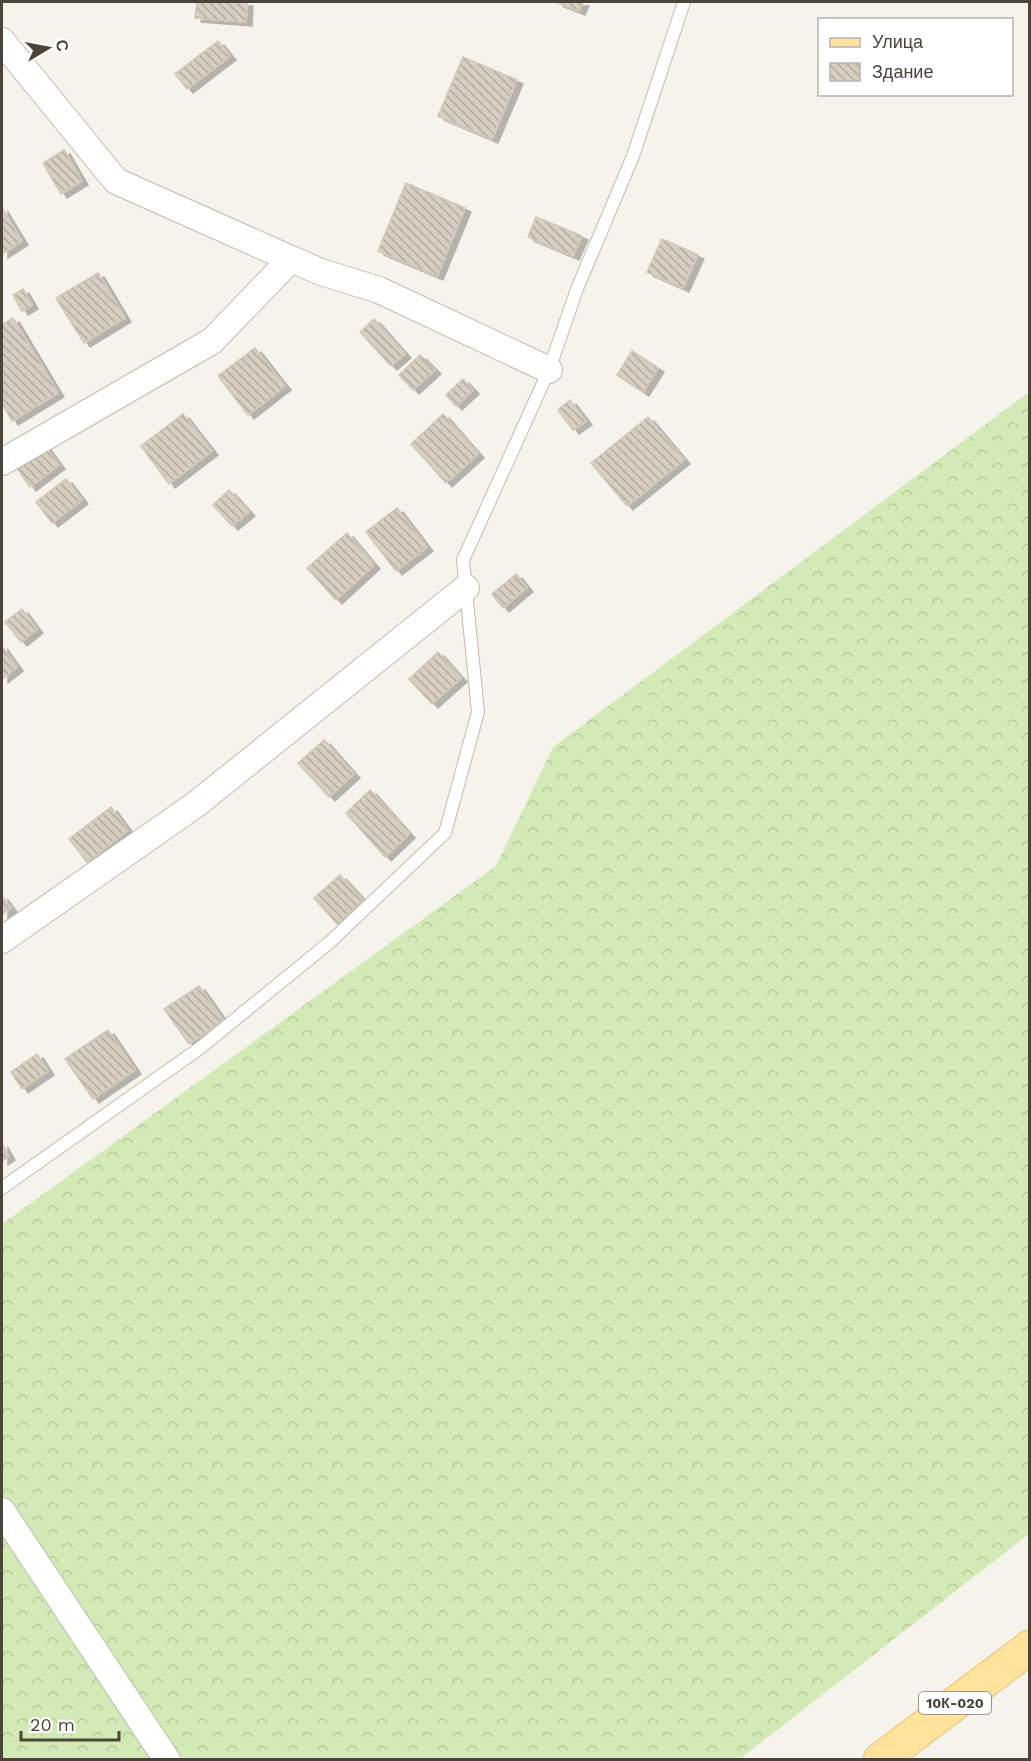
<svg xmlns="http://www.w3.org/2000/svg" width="1031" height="1761" font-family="'Work Sans',sans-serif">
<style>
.forest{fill:url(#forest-crowns)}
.building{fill:url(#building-back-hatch);stroke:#d3c7b4;stroke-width:1.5;filter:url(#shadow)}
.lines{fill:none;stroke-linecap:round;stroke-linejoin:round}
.lane-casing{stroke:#c2bbae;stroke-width:14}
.street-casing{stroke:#c2bbae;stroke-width:28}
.primary-casing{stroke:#e6c16a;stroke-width:35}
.lane{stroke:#fff;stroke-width:12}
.street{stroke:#fff;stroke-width:26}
.primary{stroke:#ffe39c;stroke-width:33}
.labels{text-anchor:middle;stroke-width:4.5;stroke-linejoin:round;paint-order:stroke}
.shield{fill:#fff;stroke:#817c74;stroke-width:1.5}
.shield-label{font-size:14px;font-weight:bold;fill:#4b4439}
</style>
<defs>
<pattern id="forest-crowns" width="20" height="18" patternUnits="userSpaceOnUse" patternTransform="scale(1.5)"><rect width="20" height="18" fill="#d2eab5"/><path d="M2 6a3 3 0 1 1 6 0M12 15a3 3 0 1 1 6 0" fill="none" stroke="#b6ca9c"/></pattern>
<pattern id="building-back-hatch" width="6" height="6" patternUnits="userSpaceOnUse" patternTransform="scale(1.5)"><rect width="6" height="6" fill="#d8cfc1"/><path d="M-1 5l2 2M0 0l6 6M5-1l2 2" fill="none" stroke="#b1aa9e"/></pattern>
<filter id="shadow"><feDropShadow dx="6" dy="4" stdDeviation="0" flood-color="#0004"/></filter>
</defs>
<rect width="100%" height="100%" fill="#f6f3ec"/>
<path class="forest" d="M1029 392V1534L740 1759H2V1224L496 866 553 747Z"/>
<path class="building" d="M197 2H247L246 22 195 18Z
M556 2H583L579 11Z
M218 41 230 56 187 89 175 74Z
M463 57 517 80 492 139 438 116Z
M64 150 82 181 61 194 43 163Z
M406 183 465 208 437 276 378 251Z
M2 208 22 241 2 254Z
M536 217 582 236 573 256 528 237Z
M662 239 698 255 683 288 647 272Z
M98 273 125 318 84 343 56 298Z
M23 289 32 305 22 311 13 295Z
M13 318 58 393 12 421 2 403V325Z
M374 319 405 354 391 366 360 332Z
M255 348 285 386 248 415 218 376Z
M632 351 658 368 643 392 617 375Z
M420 355 435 370 413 390 399 375Z
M463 379 473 390 456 406 446 395Z
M570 400 586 421 573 430 558 410Z
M183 414 212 451 169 484 141 446Z
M443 414 478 454 446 483 411 444Z
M648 417 684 460 627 506 591 463Z
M45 446 59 465 30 487 16 467Z
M66 479 82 500 52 523 36 502Z
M229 490 249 512 232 526 213 505Z
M397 508 427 547 396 571 366 532Z
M347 533 374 565 336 600 307 568Z
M516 574 527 588 503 608 492 594Z
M22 609 37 629 21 642 5 622Z
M2 646 17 667 2 679Z
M438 652 461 678 432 704 409 679Z
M324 740 354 774 329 797 298 763Z
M370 790 409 834 385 857 346 813Z
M111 807 128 830 87 862 69 839Z
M340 875 363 900 337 924 314 898Z
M2 896 11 908 2 914Z
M199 986 223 1020 189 1044 164 1009Z
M108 1030 135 1070 93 1099 65 1059Z
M37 1054 48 1071 22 1089 11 1072Z
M2 1144 9 1156 2 1161Z"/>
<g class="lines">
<defs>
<path id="lane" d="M2 1188 200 1048 330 942 445 833 478 712 463 560 549 370 577 289 633 156 684 2"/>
<path id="street" d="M2 41 116 181 291 259
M2 462 212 341 291 259 321 272 379 290 549 370
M2 940 195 805 466 588
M2 1511 167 1760"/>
<path id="primary" d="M880 1760 1030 1647"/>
</defs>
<use href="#lane" class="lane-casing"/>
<use href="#street" class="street-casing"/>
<use href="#primary" class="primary-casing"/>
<use href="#lane" class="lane"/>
<use href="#street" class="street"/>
<use href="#primary" class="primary"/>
</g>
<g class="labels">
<rect class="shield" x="919" y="1692" width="72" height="22" rx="4.5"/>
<g class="shield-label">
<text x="955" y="1708">10К-020</text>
</g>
</g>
<rect width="1031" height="1761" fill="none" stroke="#4b4439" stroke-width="6"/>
<rect x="818" y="18" width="195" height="78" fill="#ffffff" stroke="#b7b4b0" stroke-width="1.5"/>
<rect x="830" y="38" width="30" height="9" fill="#ffe39c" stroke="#b7b4b0" stroke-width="1.5"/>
<text x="872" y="48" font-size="18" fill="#4b4439">Улица</text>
<rect x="830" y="63" width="30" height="18" fill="url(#building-back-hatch)" stroke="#b7b4b0" stroke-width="1.5"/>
<text x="872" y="78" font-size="18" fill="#4b4439">Здание</text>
<g transform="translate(48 48) rotate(80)" stroke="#ffffff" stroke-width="4.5" paint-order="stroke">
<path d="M0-4.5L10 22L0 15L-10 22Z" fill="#4b4439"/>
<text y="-9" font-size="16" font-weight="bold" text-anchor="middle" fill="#4b4439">С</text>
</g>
<path d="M21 1731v9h98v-9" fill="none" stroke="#4b4439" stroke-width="3"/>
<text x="30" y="1731" font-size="18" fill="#4b4439" stroke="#ffffff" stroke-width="4.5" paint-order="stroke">20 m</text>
</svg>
